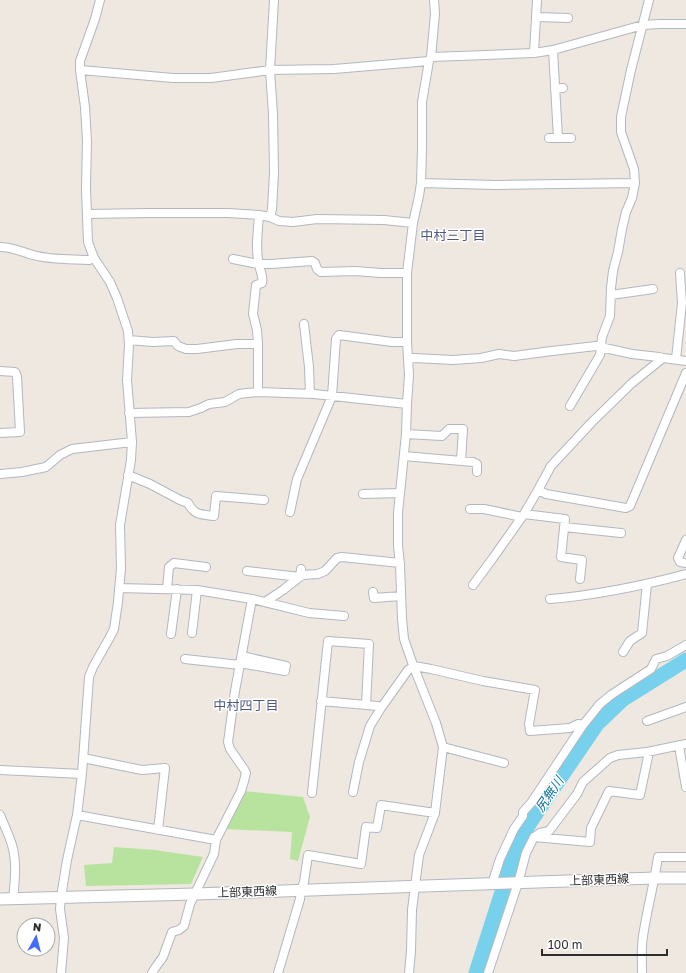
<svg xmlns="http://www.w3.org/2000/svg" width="686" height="973" font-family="'Golos Text','Noto Sans JP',sans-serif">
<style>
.green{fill:#b8e39f}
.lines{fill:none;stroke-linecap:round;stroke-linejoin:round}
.river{stroke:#77d1ec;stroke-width:15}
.street-casing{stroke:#b3b7c0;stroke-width:10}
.secondary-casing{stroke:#b3b7c0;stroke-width:13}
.street{stroke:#fff;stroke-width:8}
.secondary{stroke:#fff;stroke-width:11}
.labels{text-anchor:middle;stroke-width:3;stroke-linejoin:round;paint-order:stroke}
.street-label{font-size:12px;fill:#2d2d2d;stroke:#fff}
.neighbourhood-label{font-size:13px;fill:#4e587e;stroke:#fff}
.water-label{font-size:13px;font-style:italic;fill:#11729d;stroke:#fff}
</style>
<rect width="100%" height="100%" fill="#eee8e0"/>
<path class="green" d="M243 791 303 797 310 817 298 861 290 859 292 832 225 829Z
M114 847 155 850 203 857 191 884 86 886 84 865 112 863Z"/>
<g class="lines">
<path class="river" d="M476 973 510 867 519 841 531 821 597 724 622 700 686 660"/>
<defs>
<path id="street" d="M536 17 568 18
M553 50 558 138
M534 53 537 0
M431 57 486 55 534 53 553 50 643 25 660 24H686
M80 70 173 78H211L270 70 334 69 429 61
M555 89 563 88
M549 138H571
M421 183 496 185 635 183
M87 214 148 213H228L259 215 270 217 279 221 293 222 317 219 384 220 413 223
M270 217 272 209 274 173 273 114 270 70 274 0
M0 247C13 247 21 252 33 255 51 260 70 259 89 260L94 258
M233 259 258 264H271L312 261 315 263 317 269 321 272 355 271 381 273H407
M611 295 653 289
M304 324 309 367 310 394
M129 340 153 342 174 341 178 346 186 349H197L237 344H258
M408 359 414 358 453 360 481 358 499 354 514 356 552 351 596 346 632 354 659 357 663 358
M676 359 682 303 680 273
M0 371 15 372 17 376 20 432 0 433
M258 392V344L257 330 253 314 256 285 262 283C264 277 260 271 259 265 255 249 258 231 259 215
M570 406 600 355 602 337 610 316 611 288 613 271 618 252 622 229 626 212 632 198 635 183 634 169 621 132V117L631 70 649 0
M129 413 189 412 201 408 209 404 225 402 239 394 247 393 258 392 314 394 407 404
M406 434 442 436 449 429H463L461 461
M404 456 473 462 477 464V472
M0 474 22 472 46 467 60 455 72 449 132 442
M128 475 150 484 180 500 188 503C195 516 201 514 214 516L216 496 264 500
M538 490 546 494 626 508 630 506 686 373
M363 494 400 493
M470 509H484L522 517
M290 512 297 479 332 396 336 339 339 335 392 342H407
M524 514 565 519 561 557 582 560 580 579
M564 527 621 533
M686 540 678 558 680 562 686 563
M247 571 300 577 301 569
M473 585 493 558 524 514 538 490 551 466 592 422 632 383 663 358 686 361
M119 588 197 590 252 599 309 613 344 616
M167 589 169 567 174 563 206 567
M373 592 374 598 401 596
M550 599C596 595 641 586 686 574
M265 602 283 590 302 575 318 574 325 571 337 558 342 557 400 563
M192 633 197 590
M171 634 177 589
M623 652 630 641 642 633 647 584
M242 656 286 666
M185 659 240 665
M240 663 285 671
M321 701 378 706 381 708
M647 721 686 707
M679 746 686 787
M443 747 504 763
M83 758 142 770 165 768 158 830
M0 770 82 774
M353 792 359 762 370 726 381 708 408 670 414 666 431 669 483 681 535 690 529 724 530 731 570 728 578 724 583 725
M312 793 328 641 369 644 366 705
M0 815C4 825 9 835 12 845 17 862 15 881 13 899
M77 815 216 840
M534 837 590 842 591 828 609 791 640 795 649 752
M492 884 500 859 514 829 523 816V812L531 803 583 725 600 704 611 695 651 669 656 659 667 656 686 645
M61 973 64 938 60 909 61 897 67 860 77 815 82 774 89 677 93 667 110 637 114 629 118 602 121 568 120 525 131 460 132 442 127 380 129 345 128 331 117 298 110 282 94 258 88 242 86 188 87 141 85 107 80 70V61L95 19 100 0
M152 973 155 968 163 957 172 932 179 930 184 926 190 904 214 854 216 840 241 791 244 781 246 773 244 769 230 749 228 742 235 691 252 599
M278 973 300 899 301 890 304 882 308 855 361 864 366 827 377 828 381 805 435 813
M409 973 411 951 412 910 419 855 435 813 443 747 436 723 413 665 404 639 402 619 400 565 398 545V513L406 434 407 404 409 375 407 342V273L413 223 419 196 421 183 422 149V102L429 61 431 57 435 14 434 0
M488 973 518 883 526 853 534 837 540 833 549 831 577 794 583 782 610 758 618 755 647 752 686 744
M642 973C642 961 641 948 643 936 647 910 654 884 658 857H686"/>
<path id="secondary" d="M0 899 195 894 655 878H686"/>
</defs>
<use href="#street" class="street-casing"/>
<use href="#secondary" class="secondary-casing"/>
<use href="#street" class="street"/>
<use href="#secondary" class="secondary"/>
</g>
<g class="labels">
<g class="street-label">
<text transform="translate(599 880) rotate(-2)" y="4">上部東西線</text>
<text transform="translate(247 892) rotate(-2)" y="4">上部東西線</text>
</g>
<g class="neighbourhood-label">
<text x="453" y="240">中村三丁目</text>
<text x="246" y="710">中村四丁目</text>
</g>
<g class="water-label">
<text transform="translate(549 794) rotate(-56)" y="5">尻無川</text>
</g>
</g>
<g transform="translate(36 937) rotate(7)"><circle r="19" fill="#ffffff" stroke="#ababab"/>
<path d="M0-3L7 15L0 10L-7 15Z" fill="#456cf6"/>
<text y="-6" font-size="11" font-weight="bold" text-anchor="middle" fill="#2d2d2d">N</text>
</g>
<path d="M542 949v6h125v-6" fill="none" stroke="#2d2d2d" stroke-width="2"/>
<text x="548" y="949" font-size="12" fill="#2d2d2d" stroke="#ffffff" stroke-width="3" paint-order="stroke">100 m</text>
</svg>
